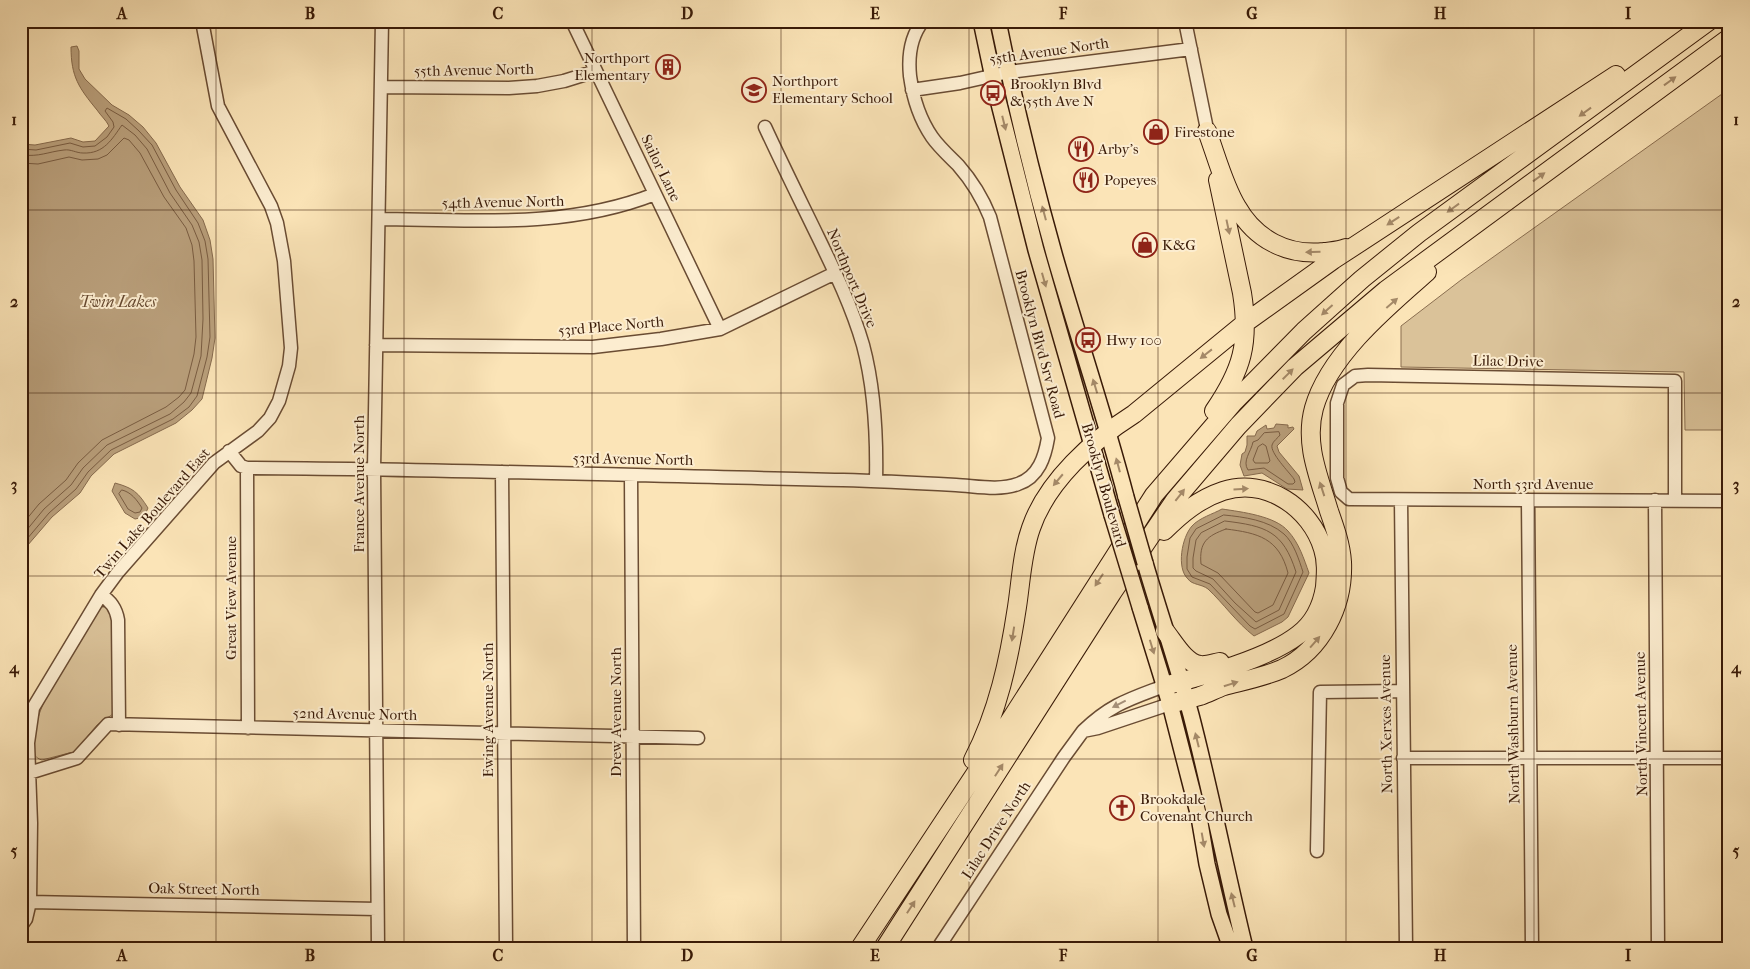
<svg xmlns="http://www.w3.org/2000/svg" width="1750" height="969" font-family="'IM FELL French Canon',serif">
<style>
.green{fill:#dac299;stroke:#8a6e50}
.water{fill:#b99f7b;stroke:#866a4d}
.lines{fill:none;stroke-linecap:round;stroke-linejoin:round}
.shore{stroke:#795c41;stroke-width:1}
.minor-casing{stroke:#6a4c33;stroke-width:15}
.major-casing{stroke:#391a07;stroke-width:18}
.highway-casing{stroke:#391a07;stroke-width:20}
.minor{stroke:#fcedd0;stroke-width:12}
.major{stroke:#fbe4b7;stroke-width:15}
.highway{stroke:#fbe4b7;stroke-width:18}
.major-bridge-casing{stroke:#391a07;stroke-width:18;stroke-linecap:butt}
.major-bridge{stroke:#fbe4b7;stroke-width:15}
.oneway{fill:#a48968}
.oneway2{fill:#a48e76}
.grid{fill:none;stroke:#391a07;stroke-width:1;stroke-opacity:0.55}
.labels{text-anchor:middle;stroke-width:4;stroke-linejoin:round;paint-order:stroke}
.street-label{font-size:15px;fill:#391a07;stroke:#fcedd0}
.poi-label{font-size:15px;fill:#391a07;stroke:#fcedd0;text-anchor:start}
.water-label{font-size:16px;font-style:italic;fill:#664930;stroke:#fcedd0}
.neatline{fill:none;stroke:#391a07;stroke-width:2}
.grid-label{font-size:16px;text-anchor:middle;font-weight:bold;fill:#391a07}
</style>
<rect width="100%" height="100%" fill="#fbe4b7"/>
<filter id="stains"><feTurbulence type="fractalNoise" baseFrequency=".004" numOctaves="4"/><feColorMatrix values="0 0 0 0 .2 0 0 0 0 .09 0 0 0 0 .02 0 0 0 .5 -.17"/></filter>
<radialGradient id="worn" r=".72"><stop offset=".6" stop-color="#630" stop-opacity="0"/><stop offset="1" stop-color="#630" stop-opacity=".3"/></radialGradient>
<path class="green" d="M1729 89V430H1685L1684 372 1401 367V326L1461 280Z
M100 607H106L111 612 113 618V714L97 725 77 749 73 752 42 760C34 758 34 753 34 745 34 713 50 690 66 664 77 645 89 626 100 607Z
M1727 765H1729V940H1727Z"/>
<path class="water" d="M77 46 79 51V69L85 79 112 105 129 115 143 127 156 143 180 187 203 220 210 240 213 259 215 338 212 358 202 399 192 410 176 423 114 454 91 476 80 493 52 517 21 553V144L35 145 71 138 83 142 95 141 109 126C106 120 101 116 97 110 79 88 71 77 71 47Z
M1276 424 1288 425V428L1293 427 1294 429 1277 446 1279 452 1299 476 1303 490 1287 489 1262 473 1244 476 1240 465 1242 454 1245 452 1247 445V436H1255L1257 431 1266 425 1267 429 1274 428Z
M115 483C133 488 138 492 148 508L144 517 135 519 125 513 112 491Z
M1222 509C1242 512 1275 516 1288 531 1299 543 1304 559 1309 573L1288 617 1282 622 1254 636C1236 622 1224 604 1208 589 1202 584 1192 585 1188 579 1176 568 1182 537 1192 526 1199 518 1213 514 1222 509Z"/>
<g class="lines">
<path class="shore" d="M21 149 36 150 70 143 83 147 95 146 107 137 114 127 113 122 105 111 107 108 126 119 139 131 152 145 176 190 198 223 205 241 208 259 210 337 207 357 197 396 189 407 173 419 111 450 88 472 76 489 49 513 21 546
M21 155C40 157 47 152 64 150 71 149 76 153 83 153 104 154 112 139 122 125L135 135 147 149 170 193 192 225 199 242 202 260 203 319 201 356 191 393 184 402 170 414 107 445 83 468 71 485 44 509 21 537
M21 163 38 164 69 157 82 160 98 159 107 155 124 138 129 140 140 153 164 197 186 228 192 245 194 261 196 337 194 354 185 390 179 397 166 407 102 440 78 463 66 480 39 504 21 526
M1279 432 1280 435C1278 438 1273 441 1272 445 1270 453 1289 472 1294 479L1295 482 1293 484H1288L1264 468 1248 470C1242 461 1251 452 1253 442L1258 440 1264 433Z
M1263 444 1266 446 1270 461 1268 463H1255L1253 460 1258 447Z
M122 490C131 492 137 500 142 508L140 512 135 513 128 509 119 494Z
M1224 515C1244 517 1268 520 1284 534 1294 543 1299 560 1303 572L1284 614 1255 629 1250 626 1210 584 1192 577 1187 569V557L1190 538 1196 529Z
M1225 521C1266 526 1283 531 1296 572L1279 610 1256 622 1235 603 1213 579 1196 571 1193 568V558L1196 540 1201 533Z
M1226 529C1258 533 1279 538 1288 573L1273 605 1258 613 1255 612 1218 573 1201 564C1199 542 1207 536 1226 529Z"/>
<defs>
<path id="minor" d="M572 21 720 329
M1185 21 1209 139
M381 87 509 88 537 86 564 81 596 71
M912 90 960 83 1009 72 1191 49
M765 127C782 164 800 200 818 237 835 272 852 307 863 345 875 390 877 435 876 481
M379 219C472 220 567 229 655 194
M376 345 593 347 661 339 720 329 835 273
M229 451 241 466 247 468C446 469 645 476 843 480 881 481 919 483 956 485 976 486 999 491 1018 484 1039 477 1045 456 1048 438L990 217C982 197 972 181 958 165 949 156 939 147 932 137 919 118 913 98 910 76 908 56 910 37 923 21
M247 468 248 728
M502 472 506 948
M631 476 634 948
M1401 500 1406 948
M1528 500 1532 948
M1655 500 1658 948
M1675 500V381L1368 375 1355 376 1343 385 1337 403V478L1341 492 1349 499 1729 501
M101 595C111 601 116 608 118 620L119 725
M1164 686C1130 699 1111 704 1083 731L1098 728 1170 704
M1403 758H1729
M29 773 77 758 108 724 698 738
M1317 851 1320 692 1402 691
M30 902 377 909
M21 926 26 919 30 902 31 823 28 743 33 708 101 595 118 572 214 463 258 431 270 418 279 401 289 366 291 348 284 261 277 223 271 206 218 106 202 21
M378 948 374 469 382 21
M938 948 1064 757 1083 731"/>
<path id="major" d="M981 21 996 92 1036 250 1112 515
M998 21C1014 100 1033 179 1055 257 1078 337 1105 416 1126 497
M1145 563C1160 614 1177 664 1191 715 1211 792 1226 870 1245 948
M1140 607 1170 704 1199 817 1207 864 1219 914 1231 948"/>
<path id="highway" d="M1207 131C1216 155 1224 186 1237 207 1255 239 1287 256 1324 252 1331 251 1339 251 1346 248
M1214 411C1242 370 1250 343 1242 293L1218 180
M1164 531C1181 514 1199 499 1223 491 1266 477 1311 508 1323 549 1327 561 1326 574 1325 587 1322 606 1314 623 1298 635 1267 659 1203 676 1164 686
M1165 631C1174 642 1185 663 1200 665 1206 666 1214 663 1220 662
M1170 704C1180 701 1190 699 1200 696 1208 693 1216 689 1224 686 1243 681 1264 677 1282 669 1322 650 1344 605 1342 562 1341 545 1335 528 1329 511 1319 477 1304 444 1314 408 1329 355 1387 307 1427 272
M973 760C998 712 1009 660 1017 607 1021 581 1022 553 1031 528 1047 481 1093 440 1134 414L1245 323 1333 260 1616 75
M860 948 995 744 1154 495 1234 402 1304 331 1362 279 1419 233 1709 21
M885 948 1112 593 1175 500 1238 426 1295 367 1386 290 1729 38"/>
</defs>
<use href="#minor" class="minor-casing"/>
<use href="#major" class="major-casing"/>
<use href="#highway" class="highway-casing"/>
<use href="#minor" class="minor"/>
<use href="#major" class="major"/>
<use href="#highway" class="highway"/>
<defs>
<path id="major-bridge" d="M1126 497 1145 563
M1112 515 1140 607"/>
</defs>
<use href="#major-bridge" class="major-bridge-casing"/>
<use href="#major-bridge" class="major-bridge"/>
</g>
<defs><path id="oneway-solid" d="M-6-.8H1V-3.2L6.5 0L1 3.2V.8H-6Z" transform="scale(1.25)"/></defs>
<g class="oneway">
<use href="#oneway-solid" transform="translate(1670 81) rotate(-36)"/>
<use href="#oneway-solid" transform="translate(1585 112) rotate(144)"/>
<use href="#oneway-solid" transform="translate(1004 123) rotate(76)"/>
<use href="#oneway-solid" transform="translate(1539 177) rotate(-36)"/>
<use href="#oneway-solid" transform="translate(1453 208) rotate(144)"/>
<use href="#oneway-solid" transform="translate(1044 213) rotate(-105)"/>
<use href="#oneway-solid" transform="translate(1393 221) rotate(147)"/>
<use href="#oneway-solid" transform="translate(1228 227) rotate(78)"/>
<use href="#oneway-solid" transform="translate(1313 252) rotate(178)"/>
<use href="#oneway-solid" transform="translate(1044 280) rotate(74)"/>
<use href="#oneway-solid" transform="translate(1392 303) rotate(-41)"/>
<use href="#oneway-solid" transform="translate(1327 310) rotate(138)"/>
<use href="#oneway-solid" transform="translate(1206 354) rotate(142)"/>
<use href="#oneway-solid" transform="translate(1288 374) rotate(-45)"/>
<use href="#oneway-solid" transform="translate(1095 386) rotate(-107)"/>
<use href="#oneway-solid" transform="translate(1118 465) rotate(-105)"/>
<use href="#oneway-solid" transform="translate(1058 480) rotate(130)"/>
<use href="#oneway-solid" transform="translate(1241 489) rotate(-3)"/>
<use href="#oneway-solid" transform="translate(1322 489) rotate(-108)"/>
<use href="#oneway-solid" transform="translate(1180 495) rotate(-52)"/>
<use href="#oneway-solid" transform="translate(1099 580) rotate(123)"/>
<use href="#oneway-solid" transform="translate(1013 634) rotate(99)"/>
<use href="#oneway-solid" transform="translate(1315 642) rotate(-49)"/>
<use href="#oneway-solid" transform="translate(1152 647) rotate(73)"/>
<use href="#oneway-solid" transform="translate(1231 684) rotate(-17)"/>
<use href="#oneway-solid" transform="translate(1197 740) rotate(-104)"/>
<use href="#oneway-solid" transform="translate(999 770) rotate(-57)"/>
<use href="#oneway-solid" transform="translate(1203 840) rotate(80)"/>
<use href="#oneway-solid" transform="translate(1233 900) rotate(-104)"/>
<use href="#oneway-solid" transform="translate(911 907) rotate(-57)"/>
</g>
<use class="oneway2" href="#oneway-solid" transform="translate(1119 704) rotate(153)"/>
<path class="grid" d="M216 21V948M404 21V948M592 21V948M781 21V948M969 21V948M1158 21V948M1346 21V948M1534 21V948M21 210H1729M21 393H1729M21 576H1729M21 759H1729"/>
<defs>
<symbol id="building-ring" viewBox="-11 -11 22 22"><circle r="9.5" fill="#fcedd0" stroke="#8f2418" stroke-width="1.5"/><path d="M-4-6H4V6H1V3H-1V6H-4ZM-2.5-4.3h1.7v1.8h-1.7ZM.8-4.3h1.7v1.8H.8ZM-2.5-1h1.7V.8h-1.7ZM.8-1h1.7V.8H.8Z" fill="#8f2418"/></symbol>
<symbol id="school-ring" viewBox="-11 -11 22 22"><circle r="9.5" fill="#fcedd0" stroke="#8f2418" stroke-width="1.5"/><path d="M0-5L7-2L0 1L-7-2ZM-4 1L0 2.5L4 1V4Q0 6-4 4Z" fill="#8f2418"/></symbol>
<symbol id="bus-ring" viewBox="-11 -11 22 22"><circle r="9.5" fill="#fcedd0" stroke="#8f2418" stroke-width="1.5"/><path d="M-5-6H5V4H4V6H2V4H-2V6H-4V4H-5ZM-3.5-4V0h7V-4ZM-3.5 1.2v1.5H-2V1.2ZM2 1.2v1.5H3.5V1.2Z" fill="#8f2418"/></symbol>
<symbol id="shop-ring" viewBox="-11 -11 22 22"><circle r="9.5" fill="#fcedd0" stroke="#8f2418" stroke-width="1.5"/><path d="M-5-2.5h2.3a2.7 3.5 0 0 1 5.4 0H5L5.5 6h-11ZM-1.5-2.5h3a1.5 2.3 0 0 0-3 0Z" fill="#8f2418"/></symbol>
<symbol id="restaurant-ring" viewBox="-11 -11 22 22"><circle r="9.5" fill="#fcedd0" stroke="#8f2418" stroke-width="1.5"/><path d="M-5-6h1v4h1v-4h1v4h1v-4h1v5L-1.5 .5V6h-2V.5L-5-1ZM5-6V6H3V1.5H1.5Q1.5-4 5-6Z" fill="#8f2418"/></symbol>
<symbol id="church-ring" viewBox="-11 -11 22 22"><circle r="9.5" fill="#fcedd0" stroke="#8f2418" stroke-width="1.5"/><path d="M-1.2-6h2.4v3.5h3.3v2.4h-3.3V6h-2.4V-.1h-3.3v-2.4h3.3Z" fill="#8f2418"/></symbol>
</defs>
<g fill-rule="evenodd">
<use href="#building-ring" x="654" y="53" width="28" height="28"/>
<use href="#school-ring" x="740" y="76" width="28" height="28"/>
<use href="#bus-ring" x="979" y="79" width="28" height="28"/>
<use href="#shop-ring" x="1142" y="118" width="28" height="28"/>
<use href="#restaurant-ring" x="1067" y="135" width="28" height="28"/>
<use href="#restaurant-ring" x="1072" y="166" width="28" height="28"/>
<use href="#shop-ring" x="1131" y="231" width="28" height="28"/>
<use href="#bus-ring" x="1074" y="326" width="28" height="28"/>
<use href="#church-ring" x="1108" y="794" width="28" height="28"/>
</g>
<g class="labels">
<g class="street-label">
<text transform="translate(1049 51) rotate(-8)" y="5">55th Avenue North</text>
<text transform="translate(474 70) rotate(-1)" y="5">55th Avenue North</text>
<text transform="translate(661 168) rotate(64)" y="5">Sailor Lane</text>
<text transform="translate(503 202) rotate(-1)" y="5">54th Avenue North</text>
<text transform="translate(852 278) rotate(67)" y="5">Northport Drive</text>
<text transform="translate(611 326) rotate(-5)" y="5">53rd Place North</text>
<text transform="translate(1040 344) rotate(75)" y="5">Brooklyn Blvd Srv Road</text>
<text transform="translate(1508 361) rotate(1)" y="5">Lilac Drive</text>
<text transform="translate(633 459) rotate(1)" y="5">53rd Avenue North</text>
<text transform="translate(359 484) rotate(-90)" y="5">France Avenue North</text>
<text x="1533" y="489">North 53rd Avenue</text>
<text transform="translate(1104 485) rotate(74)" y="5">Brooklyn Boulevard</text>
<text transform="translate(152 513) rotate(-49)" y="5">Twin Lake Boulevard East</text>
<text transform="translate(231 598) rotate(-90)" y="5">Great View Avenue</text>
<text transform="translate(488 710) rotate(-90)" y="5">Ewing Avenue North</text>
<text transform="translate(616 712) rotate(-90)" y="5">Drew Avenue North</text>
<text transform="translate(355 714) rotate(1)" y="5">52nd Avenue North</text>
<text transform="translate(1386 724) rotate(-91)" y="5">North Xerxes Avenue</text>
<text transform="translate(1513 724) rotate(-91)" y="5">North Washburn Avenue</text>
<text transform="translate(1641 724) rotate(-91)" y="5">North Vincent Avenue</text>
<text transform="translate(996 830) rotate(-57)" y="5">Lilac Drive North</text>
<text transform="translate(204 889) rotate(1)" y="5">Oak Street North</text>
</g>
<g class="poi-label">
<text x="650" y="63" text-anchor="end">Northport<tspan x="650" dy="17">Elementary</tspan></text>
<text x="772" y="86">Northport<tspan x="772" dy="17">Elementary School</tspan></text>
<text x="1010" y="89">Brooklyn Blvd<tspan x="1010" dy="17">&amp; 55th Ave N</tspan></text>
<text x="1174" y="137">Firestone</text>
<text x="1098" y="154">Arby's</text>
<text x="1104" y="185">Popeyes</text>
<text x="1162" y="250">K&amp;G</text>
<text x="1106" y="345">Hwy 100</text>
<text x="1140" y="804">Brookdale<tspan x="1140" dy="17">Covenant Church</tspan></text>
</g>
<g class="water-label">
<text x="118" y="307">Twin Lakes</text>
</g>
</g>
<rect width="1750" height="969" fill="none" stroke="#fbe4b7" stroke-width="55"/>
<rect x="28" y="28" width="1694" height="914" class="neatline"/>
<g class="grid-label">
<text x="122" y="19">A</text>
<text x="310" y="19">B</text>
<text x="498" y="19">C</text>
<text x="687" y="19">D</text>
<text x="875" y="19">E</text>
<text x="1063" y="19">F</text>
<text x="1252" y="19">G</text>
<text x="1440" y="19">H</text>
<text x="1628" y="19">I</text>
<text x="14" y="125">1</text>
<text x="1736" y="125">1</text>
<text x="14" y="307">2</text>
<text x="1736" y="307">2</text>
<text x="14" y="490">3</text>
<text x="1736" y="490">3</text>
<text x="14" y="673">4</text>
<text x="1736" y="673">4</text>
<text x="14" y="856">5</text>
<text x="1736" y="856">5</text>
<text x="122" y="961">A</text>
<text x="310" y="961">B</text>
<text x="498" y="961">C</text>
<text x="687" y="961">D</text>
<text x="875" y="961">E</text>
<text x="1063" y="961">F</text>
<text x="1252" y="961">G</text>
<text x="1440" y="961">H</text>
<text x="1628" y="961">I</text>
</g>
<rect width="100%" height="100%" filter="url(#stains)"/>
<rect width="100%" height="100%" fill="url(#worn)"/>
</svg>
